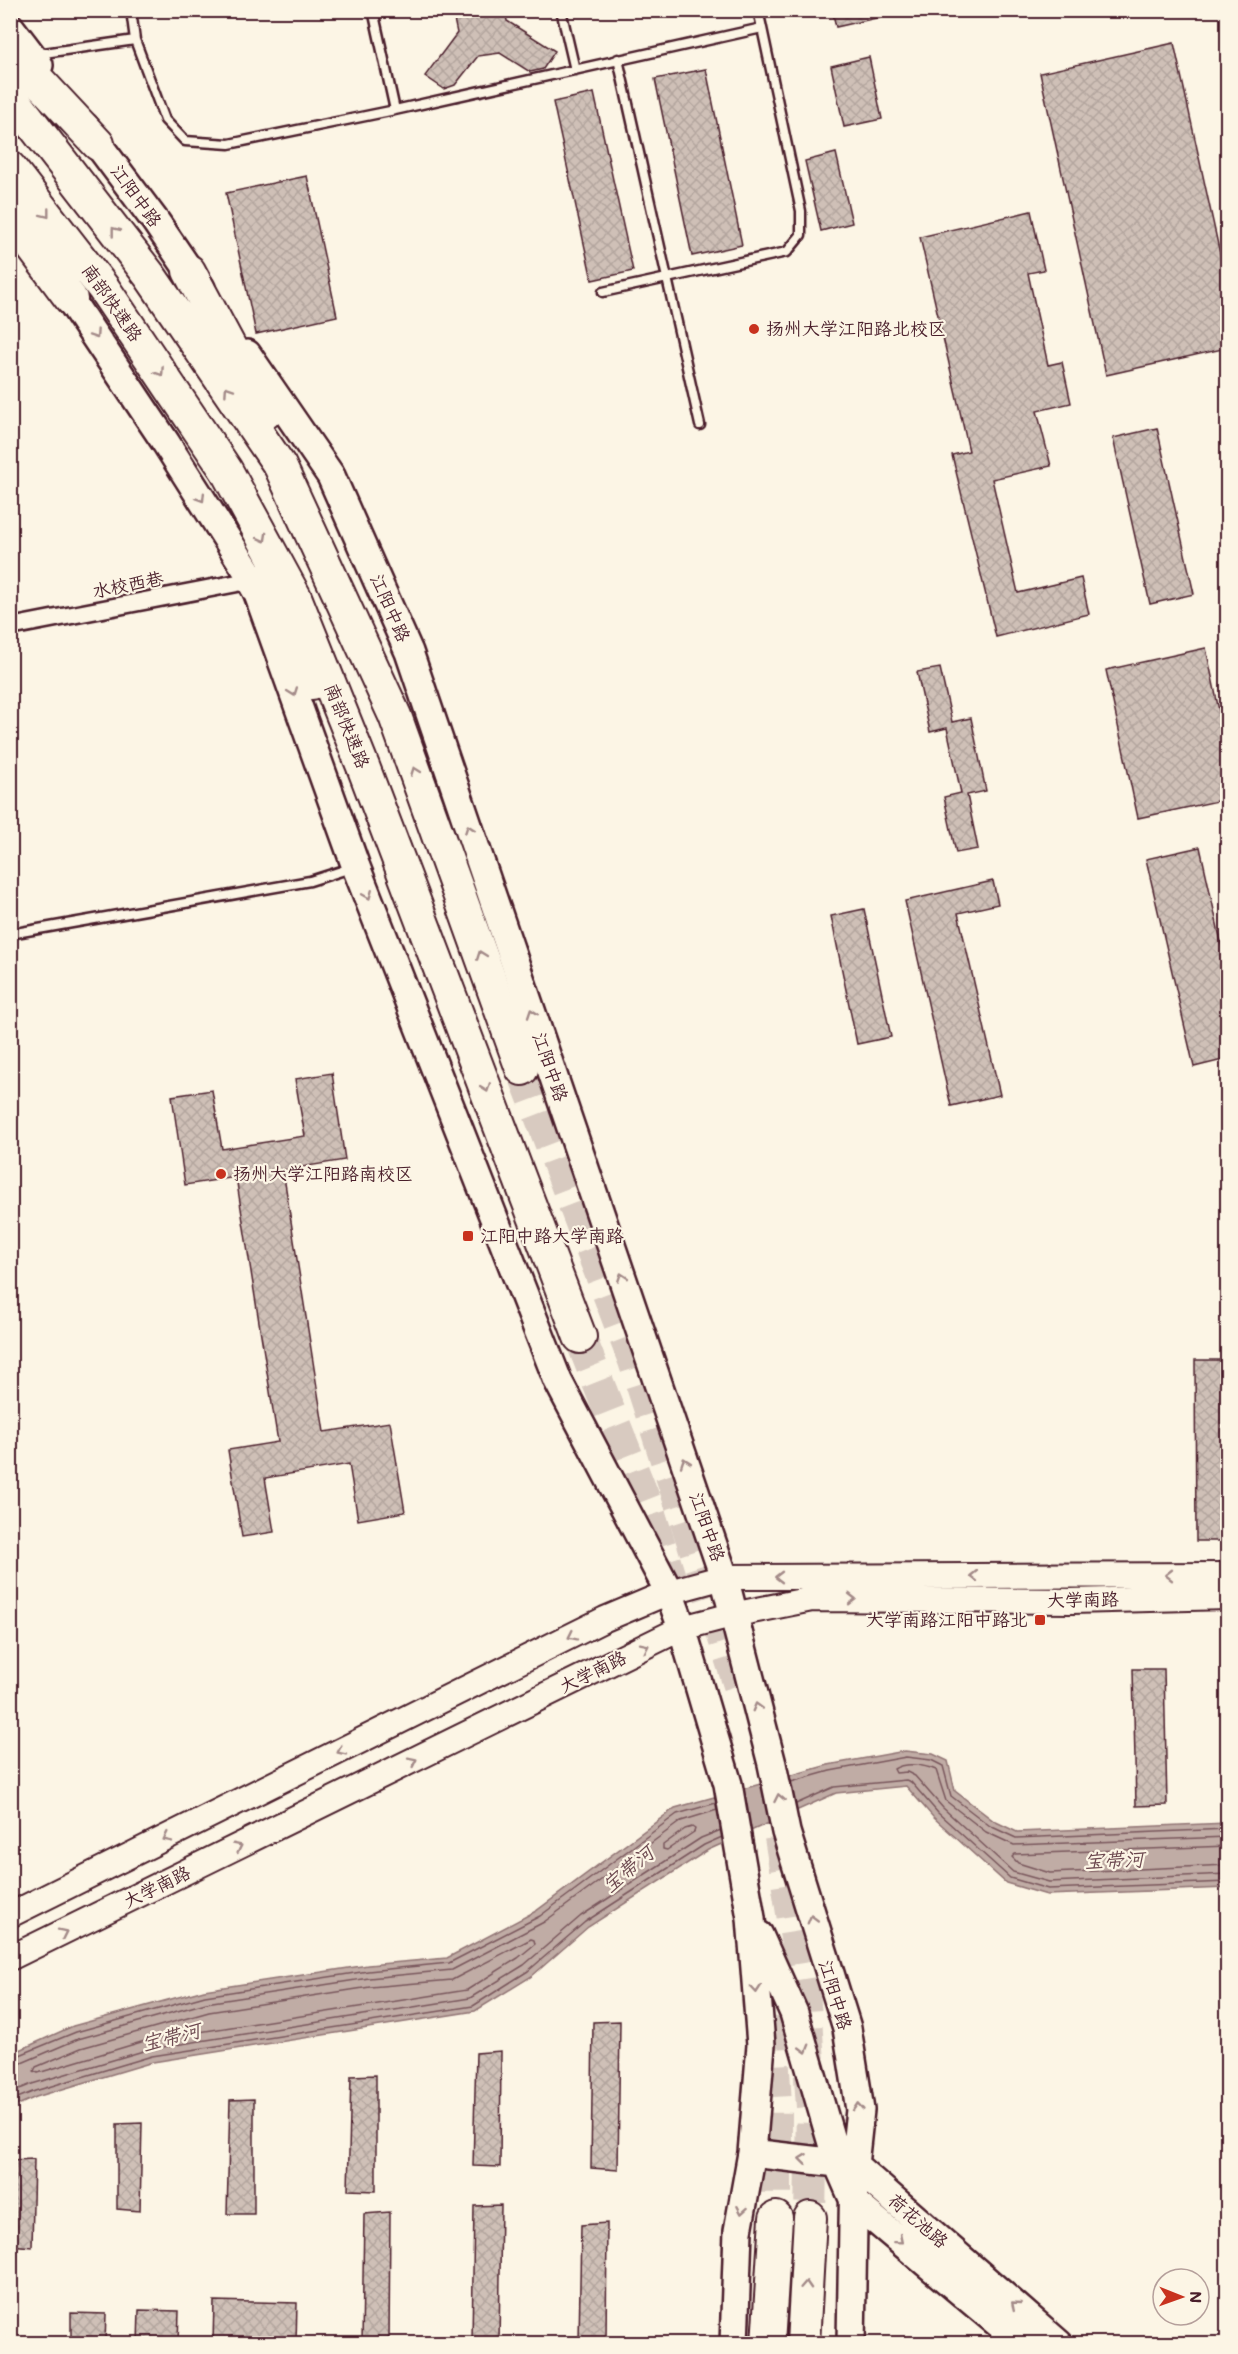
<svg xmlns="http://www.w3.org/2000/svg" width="1238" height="2354" font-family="Mali,'LXGW WenKai TC',sans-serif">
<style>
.water{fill:#c0aca5;stroke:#917474;stroke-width:1.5}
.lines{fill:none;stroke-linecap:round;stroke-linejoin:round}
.shore{stroke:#79575c;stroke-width:1.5}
.building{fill:url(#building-cross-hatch);stroke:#4a1f2b;stroke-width:1.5}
.highway-tunnel{stroke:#d8cac0;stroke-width:32;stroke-dasharray:32 16;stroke-linecap:butt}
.lane-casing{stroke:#4a1f2b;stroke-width:13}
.street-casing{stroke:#4a1f2b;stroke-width:21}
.secondary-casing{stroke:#4a1f2b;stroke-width:28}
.primary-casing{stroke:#4a1f2b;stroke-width:32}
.highway-casing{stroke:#4a1f2b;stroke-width:36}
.lane{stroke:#fcf5e5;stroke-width:8}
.street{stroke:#fcf5e5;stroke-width:16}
.secondary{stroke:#fcf5e5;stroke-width:24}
.primary{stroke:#fcf5e5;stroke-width:27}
.highway{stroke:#fcf5e5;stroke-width:32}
.oneway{stroke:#a38a88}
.poi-dot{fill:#c8321e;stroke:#fcf5e5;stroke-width:2}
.labels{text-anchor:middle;stroke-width:4.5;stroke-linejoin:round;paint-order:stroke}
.street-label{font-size:18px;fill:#4a1f2b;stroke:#fcf5e5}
.poi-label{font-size:18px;fill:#4a1f2b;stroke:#fcf5e5;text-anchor:start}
.water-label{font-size:20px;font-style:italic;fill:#6d4950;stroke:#fcf5e5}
</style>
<defs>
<pattern id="building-cross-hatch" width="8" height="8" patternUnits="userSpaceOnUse" patternTransform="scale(1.5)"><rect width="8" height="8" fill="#cfc0b7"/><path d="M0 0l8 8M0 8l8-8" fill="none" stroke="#b3a59e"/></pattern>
</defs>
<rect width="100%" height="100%" fill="#fcf5e5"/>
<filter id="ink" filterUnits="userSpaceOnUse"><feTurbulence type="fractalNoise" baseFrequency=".0167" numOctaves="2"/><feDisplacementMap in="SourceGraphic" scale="12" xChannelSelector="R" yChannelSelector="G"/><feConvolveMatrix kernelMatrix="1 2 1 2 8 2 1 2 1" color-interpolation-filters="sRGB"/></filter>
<g filter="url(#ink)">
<path class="water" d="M905 1751 933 1754 948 1761 955 1791 994 1821 1017 1832 1227 1823V1888L1047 1895 1006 1883 933 1817 906 1786 836 1793 708 1850 588 1927 532 1976 475 2011 153 2062 36 2097 11 2108V2054L73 2026 204 1990 368 1965 447 1958 536 1911 675 1808 828 1765Z"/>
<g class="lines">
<path class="shore" d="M791 1782 830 1771 906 1757 931 1760 943 1766 951 1796 990 1826 1016 1838 1228 1829
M796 1804 834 1787 906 1780 911 1782 938 1813 1010 1878 1048 1889 1228 1882
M692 1827 695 1829 694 1832 667 1850 663 1849V1845L685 1829Z
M1228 1837 1014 1845 986 1832 946 1801 936 1770C924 1765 905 1762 894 1769L896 1773 907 1772 915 1776 943 1808 1013 1872 1049 1882 1228 1874
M1228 1846 1015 1854 1012 1857 1018 1863 1050 1873 1228 1865
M531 1939 534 1940 535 1944 518 1958 467 1990 148 2040 38 2073 34 2071 36 2067 81 2048 209 2012 370 1987 452 1980Z
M10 2059 76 2032 205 1996 368 1971 449 1963 540 1916 677 1814 716 1803
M10 2066 17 2065 78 2039 206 2003 369 1978 452 1970 544 1922 681 1821 717 1810
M10 2093 32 2084 150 2049 470 1998 524 1965 581 1916 701 1838 721 1830
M10 2101 35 2091 152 2056 473 2006 528 1971 585 1922 704 1845 722 1837"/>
</g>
<path class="building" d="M452 10H505L507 21 555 51 543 69 530 72 500 53 478 56 455 85 444 89 425 76 457 33Z
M832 10H881V17L836 27Z
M1174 43 1227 286V348L1106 375 1040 73Z
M869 57 882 119 844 127 831 66Z
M706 69 742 245 692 256 655 79Z
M594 93 633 271 592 280 553 102Z
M836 153 852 223 821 231 805 161Z
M307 176 337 316 256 334 226 193Z
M1031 211 1044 270 1028 273 1048 365 1062 362 1071 403 1037 411 1051 466 992 479 1018 593 1081 578 1089 614 996 637 952 455 969 451 920 237Z
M1157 428 1194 594 1150 604 1113 438Z
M1206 648 1227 749V799L1138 818 1106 670Z
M940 668 952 722 971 718 986 791 967 795 978 849 956 853 944 797 961 793 947 728 930 732 917 672Z
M1200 847 1227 969V1059L1194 1067 1146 859Z
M993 881 998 904 958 913 1000 1095 951 1106 905 901Z
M864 909 891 1037 857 1044 831 916Z
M332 1073 345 1160 283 1170 324 1432 390 1422 405 1512 358 1520 349 1464 265 1478 274 1532 242 1537 228 1450 278 1442 236 1177 185 1185 172 1096 212 1090 222 1149 305 1136 295 1079Z
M1195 1360H1222L1223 1541H1196Z
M1133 1669H1164L1167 1805 1136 1806Z
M620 2021 618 2170 591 2168 593 2022Z
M501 2051 500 2167 473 2166 476 2053Z
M376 2075V2191L348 2190 351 2076Z
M254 2099V2214H227L230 2100Z
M142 2123 140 2211 117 2209V2124Z
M34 2159 32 2247 10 2245V2160Z
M501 2205 499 2343H472L474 2206Z
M390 2212 389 2343H362L364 2214Z
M607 2223 606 2343H579L581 2225Z
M214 2301 297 2303 296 2343H213Z
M139 2310 179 2311 178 2343H138Z
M71 2313 106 2314 105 2343H71Z"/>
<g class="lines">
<path class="highway-tunnel" d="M522 1069 634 1361 739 1685
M580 1337 649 1511 673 1587
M780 1837 804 1989 812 2107 810 2218
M771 2017 776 2105V2218"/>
<defs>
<path id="lane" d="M373 10 395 110
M561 10 575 70
M135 40 165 120 185 141 229 144 395 110 762 28 758 10
M37 54 135 40 131 10
M618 59 667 278 787 252 801 235V211L762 28
M603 292 667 278 700 425
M10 934 310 881 351 868"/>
<path id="street" d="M10 627 253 580"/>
<path id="secondary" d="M10 1915 605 1619 669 1592 724 1577 1228 1575
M10 1958 682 1628 732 1615 812 1599 1072 1601 1228 1597"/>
<path id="primary" d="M10 27 39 65
M85 127 156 222 201 288
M59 283 166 443 253 580 356 867 558 1381 669 1592 682 1628 728 1784 751 1918 761 2045 752 2153 738 2231 734 2344
M247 354 331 476 409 652 724 1577 772 1764 786 1832 847 2028 860 2110 854 2165 851 2344
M759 1935 794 2013 838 2164 855 2203 1023 2344
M752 2153 854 2165 1059 2344"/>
<path id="highway" d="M10 50 98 144
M10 95 150 276 280 466 395 716 522 1069
M10 168 104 289 226 470 295 597 364 769 580 1337
M10 217 71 299
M189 271 265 413
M253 580 312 683
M768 2344 776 2218
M803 2344 810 2218"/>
</defs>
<use href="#lane" class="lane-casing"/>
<use href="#street" class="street-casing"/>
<use href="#secondary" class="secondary-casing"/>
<use href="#primary" class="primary-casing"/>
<use href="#highway" class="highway-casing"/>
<use href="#lane" class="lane"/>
<use href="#street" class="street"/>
<use href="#secondary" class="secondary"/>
<use href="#primary" class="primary"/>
<use href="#highway" class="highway"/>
</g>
<defs><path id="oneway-chevron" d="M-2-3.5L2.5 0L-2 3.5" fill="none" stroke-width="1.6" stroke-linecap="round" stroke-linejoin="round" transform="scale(1.5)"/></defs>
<g class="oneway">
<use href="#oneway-chevron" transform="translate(46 214) rotate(52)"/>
<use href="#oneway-chevron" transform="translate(115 231) rotate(-128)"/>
<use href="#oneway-chevron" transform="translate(95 335) rotate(56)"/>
<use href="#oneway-chevron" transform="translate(160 372) rotate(56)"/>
<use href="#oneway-chevron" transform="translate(228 390) rotate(-124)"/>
<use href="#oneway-chevron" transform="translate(201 498) rotate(58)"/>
<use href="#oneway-chevron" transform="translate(263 538) rotate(61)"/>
<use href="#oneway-chevron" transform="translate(293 692) rotate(70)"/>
<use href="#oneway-chevron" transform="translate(415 771) rotate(-110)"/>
<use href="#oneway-chevron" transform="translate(469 829) rotate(-109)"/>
<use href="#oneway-chevron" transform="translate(368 895) rotate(68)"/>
<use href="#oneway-chevron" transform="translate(481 955) rotate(-110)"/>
<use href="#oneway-chevron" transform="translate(532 1013) rotate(-109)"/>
<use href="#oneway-chevron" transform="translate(486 1088) rotate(69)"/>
<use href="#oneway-chevron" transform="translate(622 1277) rotate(-109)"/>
<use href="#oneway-chevron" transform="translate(685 1462) rotate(-109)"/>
<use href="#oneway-chevron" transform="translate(1169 1575) rotate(180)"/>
<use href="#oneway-chevron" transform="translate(974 1576) rotate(180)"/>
<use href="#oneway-chevron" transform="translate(779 1577) rotate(180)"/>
<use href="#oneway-chevron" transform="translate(852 1599)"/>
<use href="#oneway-chevron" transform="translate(572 1636) rotate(154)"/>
<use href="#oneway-chevron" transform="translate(645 1647) rotate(-26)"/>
<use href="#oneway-chevron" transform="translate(757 1707) rotate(-105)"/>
<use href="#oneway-chevron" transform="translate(341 1751) rotate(154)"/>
<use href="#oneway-chevron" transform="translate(413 1761) rotate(-26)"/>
<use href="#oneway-chevron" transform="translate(779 1798) rotate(-101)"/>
<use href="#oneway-chevron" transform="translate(167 1838) rotate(154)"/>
<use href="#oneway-chevron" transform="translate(238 1847) rotate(-26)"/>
<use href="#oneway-chevron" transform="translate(812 1919) rotate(-106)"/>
<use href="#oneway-chevron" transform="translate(63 1933) rotate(-26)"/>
<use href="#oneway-chevron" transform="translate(756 1989) rotate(85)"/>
<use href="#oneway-chevron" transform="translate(805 2049) rotate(74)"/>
<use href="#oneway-chevron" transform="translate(858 2107) rotate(-94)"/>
<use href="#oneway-chevron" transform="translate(803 2159) rotate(-173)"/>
<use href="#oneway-chevron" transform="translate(742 2210) rotate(100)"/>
<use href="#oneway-chevron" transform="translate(899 2240) rotate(40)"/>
<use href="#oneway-chevron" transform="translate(806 2285) rotate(-87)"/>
<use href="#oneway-chevron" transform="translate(1015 2305) rotate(-139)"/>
</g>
</g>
<g class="poi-dot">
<circle cx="754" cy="329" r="6"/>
<circle cx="221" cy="1174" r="6"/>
<rect x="462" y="1230" width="12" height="12" rx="3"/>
<rect x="1034" y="1614" width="12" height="12" rx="3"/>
</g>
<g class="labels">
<g class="street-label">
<text transform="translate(136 196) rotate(54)" y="6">江阳中路</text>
<text transform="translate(112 303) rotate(55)" y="6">南部快速路</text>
<text transform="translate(128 585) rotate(-11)" y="6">水校西巷</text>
<text transform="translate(390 608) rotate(66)" y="6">江阳中路</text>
<text transform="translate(347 726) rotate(68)" y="6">南部快速路</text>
<text transform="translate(550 1067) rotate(71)" y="6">江阳中路</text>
<text transform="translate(707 1527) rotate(71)" y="6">江阳中路</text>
<text transform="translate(1083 1600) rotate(-1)" y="6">大学南路</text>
<text transform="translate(593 1672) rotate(-26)" y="6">大学南路</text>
<text transform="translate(157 1887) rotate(-26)" y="6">大学南路</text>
<text transform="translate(835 1995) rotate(73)" y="6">江阳中路</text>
<text transform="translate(918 2221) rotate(41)" y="6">荷花池路</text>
</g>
<g class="poi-label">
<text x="766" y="335">扬州大学江阳路北校区</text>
<text x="233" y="1180">扬州大学江阳路南校区</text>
<text x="480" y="1242">江阳中路大学南路</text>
<text x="1028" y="1626" text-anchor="end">大学南路江阳中路北</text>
</g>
<g class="water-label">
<text transform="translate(1114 1860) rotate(-2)" y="7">宝带河</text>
<text transform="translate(628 1869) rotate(-40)" y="7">宝带河</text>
<text transform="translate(171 2037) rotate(-14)" y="7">宝带河</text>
</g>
</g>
<rect width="1238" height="2354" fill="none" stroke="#fcf5e5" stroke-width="36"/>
<rect x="18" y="18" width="1202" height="2318" fill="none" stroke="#4a1f2b" stroke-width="2" filter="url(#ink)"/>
<g transform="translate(1181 2297) rotate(91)"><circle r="28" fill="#fcf5e5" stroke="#b59f9b" stroke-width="1.5"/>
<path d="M0-4.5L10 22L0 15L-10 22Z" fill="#c8321e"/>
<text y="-9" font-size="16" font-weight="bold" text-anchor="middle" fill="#4a1f2b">N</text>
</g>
</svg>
